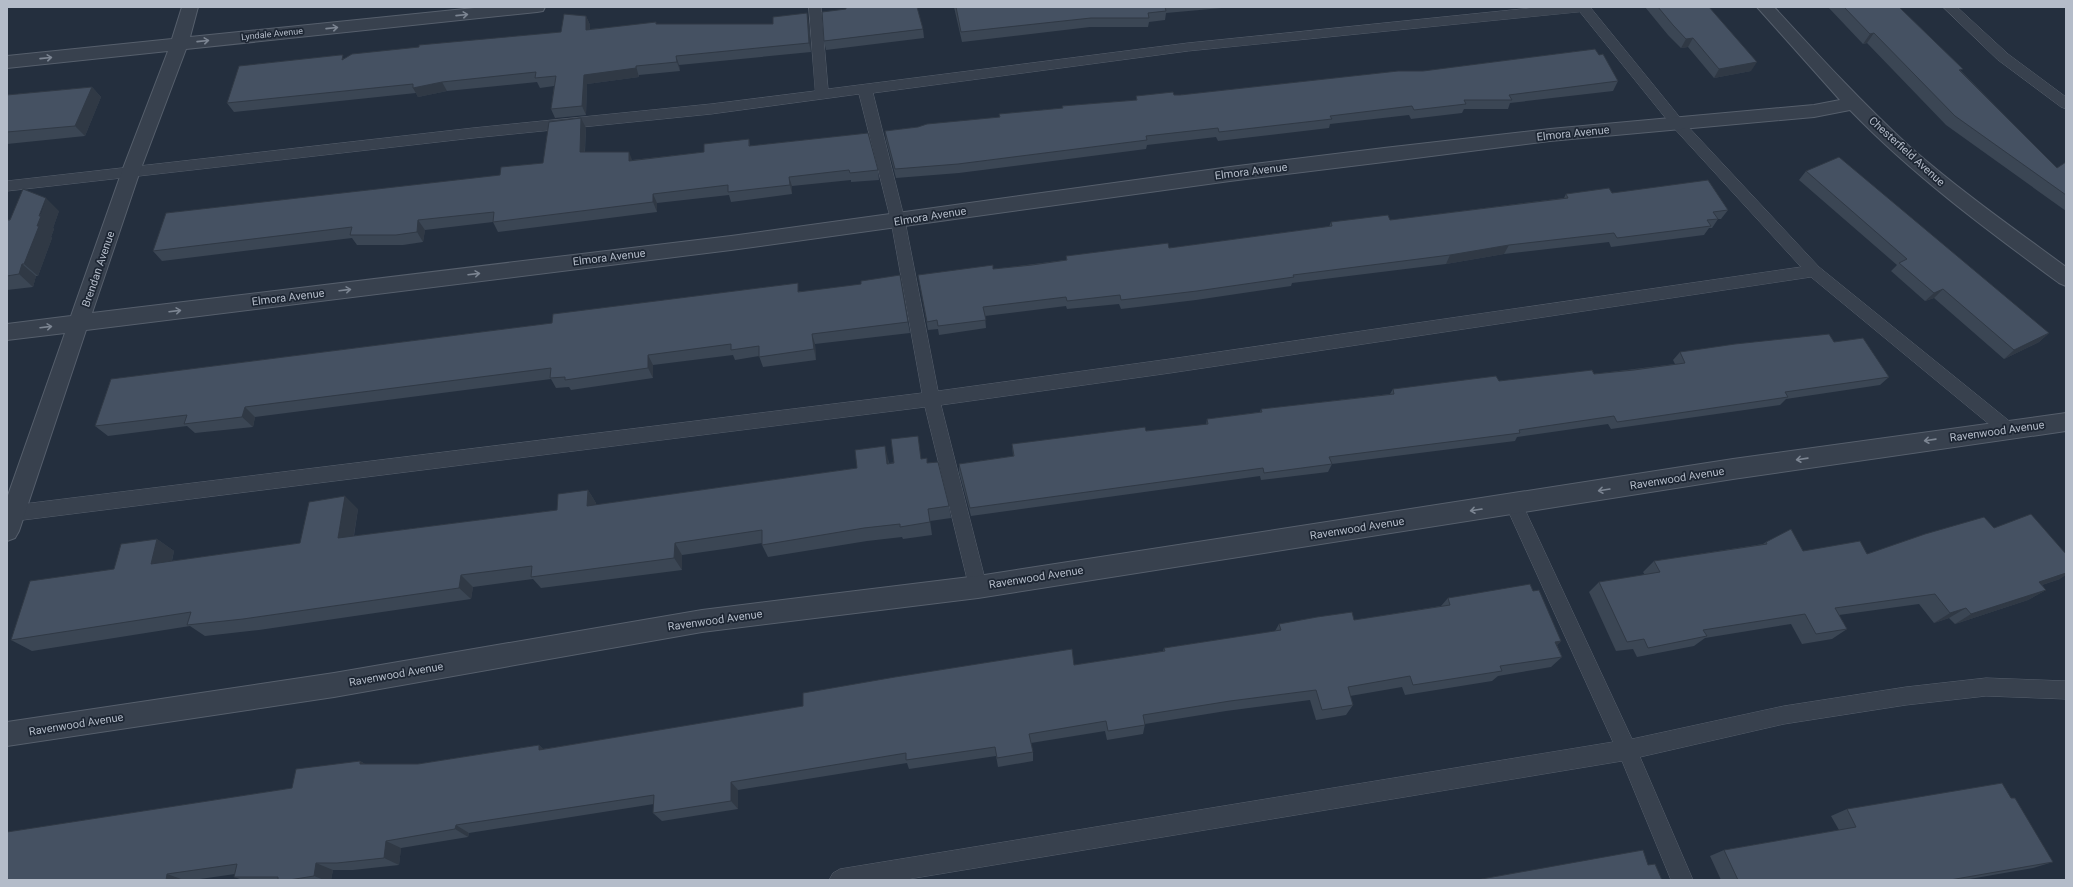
<svg xmlns="http://www.w3.org/2000/svg" width="2073" height="887" font-family="Roboto,sans-serif">
<style>
.lines{fill:none;stroke-linecap:round;stroke-linejoin:round}
.service-casing{stroke:#565f6c;stroke-width:1}
.minor-casing{stroke:#565f6c;stroke-width:2}
.service{fill:#38414e;fill-rule:evenodd}
.minor{fill:#38414e;fill-rule:evenodd}
.wall{fill:#3b4654}
.shaded-wall{fill:#303945}
.building{fill:#455162;stroke:#303945}
.oneway{stroke:#7c8592}
.labels{text-anchor:middle;stroke-width:3.5;stroke-linejoin:round;paint-order:stroke}
.far-street-label{font-size:9px;fill:#b4bcc9;stroke:#1d2633}
.street-label{font-size:11px;fill:#b4bcc9;stroke:#1d2633}
</style>
<rect width="100%" height="100%" fill="#242f3e"/>
<g class="lines">
<defs>
<path id="service" d="M809 7H821L828 89 1188 43 1541 7H1590L1682 120 1819 267 2013 424 2015 429 2013 434 2007 436 2001 434 1811 277 1170 373 941 405 987 587 984 593 978 595 972 593 969 587 925 407 7 522V506L922 393 891 221 859 94 711 114 473 138 7 191V181L473 128 711 104 815 91ZM1580 12 1672 126 1801 267 1170 359 938 391 905 221 873 93 1188 51Z
M1943 7H1957L2008 54 2066 97V109L2061 107 1998 60Z
M1514 496 1520 499 1632 739 1784 706 1906 687 1986 678 2066 681V699L1986 696 1906 705 1784 724 1640 757 1693 880H1671L1622 761 903 880H829L833 873 840 869 1613 742 1505 504 1508 499Z"/>
<path id="minor" d="M182 7H198L190 37 484 7H545L543 11 537 12 186 49 140 171 92 313 731 236 1230 167 1384 148 1550 129 1814 105 1840 100 1757 7H1774C1818 55 1862 103 1910 147 1959 190 2013 228 2066 267V286L2059 283C1986 229 1914 176 1850 110L1814 117 1550 141 1384 162 1230 181 731 250 86 330 19 531 15 538 7 541V498L65 333 7 340V324L71 316 122 171 168 51 7 68V56L172 39Z
M2066 413V431L1733 479 978 598 702 632 334 697 7 746V722L334 673 702 610 978 576 1733 459Z"/>
</defs>
<use href="#service" class="service-casing"/>
<use href="#minor" class="minor-casing"/>
<use href="#service" class="service"/>
<use href="#minor" class="minor"/>
</g>
<path class="wall" d="M954 7H1223L1222 8 1166 13 1165 20 1149 22 1148 27H1090L962 42Z
M1645 7H1709L1751 71 1714 78 1688 47 1681 48 1668 35Z
M1828 7H1899L1961 71 2057 168 2066 162V211L1946 125 1867 43 1863 44Z
M586 16 590 25V29L656 24H773L809 23 811 52 679 65 680 71 639 75V77L587 84 586 115 555 118 551 109 554 86 540 88 537 82 447 91 418 97 416 93 234 112 227 103 345 58 561 32Z
M923 29 924 38 826 50 824 41Z
M1599 55 1618 81 1613 91 1510 103 1508 109H1464L1462 113 1411 119 1409 115 1330 124 1329 128 1218 141 1216 137 1147 145 1146 149 959 173 896 178 886 140 885 131 999 117V114L1062 108V106L1136 100V96L1180 95Z
M92 87 101 97 85 136 7 144V95Z
M586 128 585 152 632 160 704 152 749 139 750 146 878 170 879 180 851 182V180L792 186V194L731 202 729 195 657 203V212L498 232 493 222 425 230 423 242 403 245H357L352 238 162 261 153 251 500 175 543 163Z
M1806 171 2049 333 2039 342 2004 359 1934 298 1925 301 1891 271 1897 265 1799 180Z
M1612 193 1728 210 1721 219H1718L1712 228H1709L1704 235 1611 247 1609 242 1504 254 1446 264 1292 283 1291 286 1196 300 1121 309 1119 304 1067 309 1066 306 985 316 986 328 939 335 938 329 928 330 918 275 993 269 1066 260V256L1169 248 1329 227 1331 222 1390 220 1564 198 1566 194Z
M59 211 53 228 54 229 51 237 52 238 38 276H36L33 287 7 290V220Z
M800 291 908 322 910 333 815 344 816 360 763 367 759 356 735 360 733 355 653 365V378L571 390 569 387 556 388 551 379 255 417 253 427 195 433 187 426 108 436 95 426Z
M1834 342 1889 377 1880 385 1786 399 1780 405 1611 429 1608 424 1517 437 1515 441 1332 464 1328 472 1261 480 1260 476 971 516 959 472V464L1013 456 1012 444 1146 431 1206 425 1207 419 1260 412 1261 409 1390 394 1393 389 1594 374 1675 364 1673 360 1680 352Z
M888 459 889 463 921 459 927 463 949 506 951 518 930 521 932 535 903 539 902 537 867 541 768 557 762 545V543L731 548 682 555V570L541 588 533 579 473 587 471 599 259 630 205 636 190 626 32 651 11 640 157 539 174 551 172 561 300 543 358 509 354 536 557 510 588 490 596 503V505L857 468Z
M1994 528 2060 579 2042 585 2046 590 2028 600 1955 624 1949 618 1934 623 1919 604 1839 615 1847 629 1832 639 1802 644 1791 624 1705 638 1694 646 1637 657 1633 649 1616 651 1589 592 1599 582 1645 575 1643 572 1654 561 1763 544 1766 542 1803 551 1867 554Z
M1533 591 1561 641 1557 645 1562 657 1551 667 1498 676 1492 681 1405 695 1402 687 1350 696 1353 705 1346 715 1316 720 1310 700 1226 711 1145 724 1143 734 1107 740 1105 731 1031 743 1033 752V761L998 767 996 756 909 769 907 763 738 790V809L662 821 653 813 654 804 469 833 468 837 401 848 399 865 353 870H333L331 880H243L234 877 235 874 193 880H7L292 788 360 761 365 764H418L539 745 543 749 1163 651 1164 648 1275 631 1279 624 1354 620 1441 606 1448 598Z
M2011 798 2053 862 2033 868 1964 880H1721L1710 856 1724 850 1839 830 1831 816 1847 809Z"/>
<path class="shaded-wall" d="M807 13 809 23 811 52 809 43Z
M586 16 590 25 589 39 586 30Z
M1874 33 1867 43 1863 44 1870 34Z
M1693 38 1688 47 1681 48 1686 39Z
M676 56 679 65 680 71 677 62Z
M1757 62 1751 71 1714 78 1719 69Z
M636 66 639 77 587 84 586 115 582 106 584 75Z
M442 82 447 91 418 97 413 88Z
M92 87 101 97 85 136 75 126Z
M581 118 586 128 584 162 580 152Z
M629 152 633 162 629 161Z
M789 177 792 186V194L790 185Z
M653 194 657 203V212L653 202Z
M46 198 59 211 53 228 54 229 51 237 52 238 38 276 24 264Z
M418 220 425 230 423 242 417 232Z
M1509 245 1504 254 1446 264 1450 255Z
M22 264 36 276 33 287 19 274Z
M1943 289 1934 298 1925 301 1934 293Z
M2049 333 2039 342 2004 359 2014 350Z
M812 334 815 344 816 360 814 349Z
M648 355 653 365V378L648 368Z
M245 407 255 417 253 427 242 417Z
M885 446 888 459 890 477 887 464Z
M588 490 596 503V518L587 506Z
M345 496 358 509 351 551 338 538Z
M157 539 174 551 168 576 151 564Z
M675 543 682 555V570L674 558Z
M2066 573V575L2060 579 2021 592 2039 582Z
M461 575 473 587 471 599 459 588Z
M2046 590 2028 600 1955 624 1971 614Z
M1966 608 1949 618 1934 623 1950 613Z
M1561 641 1550 652 1555 642Z
M539 745 550 755 539 750Z
M360 761 375 770 360 764Z
M731 782 738 790V809L731 801Z
M456 825 469 833 468 837 455 829Z
M386 841 401 848 399 865 384 858Z
M316 863 333 870 331 880H324L314 876Z
M167 874 184 880H166Z"/>
<path class="building" d="M846 7H917L923 29 824 41 822 12 846 9Z
M956 7H1165L1166 11 1148 13 1149 18H1091L961 32Z
M1658 7H1709L1757 62 1719 69 1693 38 1686 39 1673 25Z
M1844 7H1899L1963 69 1959 70 2057 168 2066 162V195L1955 116 1874 33 1870 34Z
M807 13 809 43 676 56 677 62 636 66V68L584 75 582 106 551 109 556 76 535 78 536 72 442 82 413 88V84L227 103 239 66 340 55H343L342 60 352 54 419 47V45L561 32 564 14 586 16V30L656 22V24H773V17Z
M1595 49 1599 55 1603 54 1618 81 1509 95 1512 100H1464L1466 104 1414 110 1412 106 1330 116 1332 119 1219 132 1218 128 1146 136 1147 140 958 164 895 169 885 131 918 127 927 124 1000 117 999 114 1063 108 1062 106 1137 100 1136 96 1173 92 1174 95H1180L1398 71H1423Z
M92 87 75 126 7 132V95Z
M581 118 580 152H629V161L704 152V144L749 139V146L868 133 878 170 850 173 849 170 789 177 790 185 728 192V185L653 194V202L493 222 494 212 418 220 417 232 396 235H350L352 227 153 251 166 213 500 175 501 167 543 163 549 122Z
M1839 157 2049 333 2014 350 1943 289 1934 293 1899 263 1907 259 1806 171Z
M1708 180 1728 210 1713 212 1718 219 1707 220 1711 226 1617 238 1614 233 1509 245 1450 255 1293 275 1294 277 1197 291 1121 300 1120 295 1067 301 1066 297 983 307 986 320 938 326 937 320 927 322 918 275 993 265V269L1032 265 1067 260 1066 256 1168 243 1169 248 1332 226 1331 222 1388 215 1390 220 1568 198 1566 194 1609 188 1612 193Z
M23 189 46 198 39 216H41L37 226H39L24 264H22L19 274 7 276V220H10Z
M900 275 908 322 812 334 814 349 759 357V346L731 350V344L648 355V368L565 380V377L550 378 551 368 245 407 242 417 184 424 187 415 95 426 111 379 552 323 553 314 656 301 798 283V292L861 284V281Z
M1829 334 1834 342 1863 338 1889 377 1785 392 1788 397 1638 419 1617 422 1614 416 1519 430 1520 433 1329 457 1332 464 1264 473 1263 468 970 508 959 464 1014 456 1012 444 1145 427 1146 431 1208 424 1207 419 1262 412 1261 409 1394 394 1393 389 1496 376 1499 381 1592 370 1594 374 1634 370 1685 363 1680 352 1735 344Z
M918 436 921 459 927 458V463L938 462 949 506 928 509 930 522 900 527V524L864 528 762 545V530L675 543 674 558 531 577 532 566 461 575 459 588 243 619 187 625 191 612 11 640 30 581 114 569 121 544 157 539 151 564 300 543 309 502 345 496 338 538 557 510 558 494 588 490 587 506 857 468 855 450 885 446 887 464 894 463 891 439Z
M2031 514 2066 554V573L2039 582 2046 590 1971 614 1966 608 1950 613 1935 594 1835 608 1847 629 1816 634 1805 614 1703 630 1707 636 1648 648 1644 639 1627 642 1599 582 1660 572 1654 561 1767 544 1766 542 1791 529 1803 551 1860 541 1867 554 1925 534 1984 517 1994 528Z
M1530 584 1533 591 1539 590 1561 641 1555 642 1562 657 1500 666 1502 671 1413 685 1410 676 1348 687 1353 705 1322 710 1316 690 1230 701 1143 715 1145 725 1108 731 1106 721 1029 734 1033 752 997 758 995 747 906 760V753L731 782V801L653 813 654 795 456 825 455 829 386 841 384 858 337 863H316L314 876 289 880H278V877H234L237 864 167 874 166 880H7V832L292 788 296 769 360 761V764H418L539 745V750L803 706V693L895 677 1072 649 1074 665 1165 651 1164 648 1281 630 1279 624 1317 617 1352 612 1354 620 1450 605 1448 598Z
M2002 783 2011 798H2015L2053 862 1950 880H1738L1724 850 1856 827 1847 809Z
M1643 850 1648 865 1655 864 1662 880H1476Z"/>
<defs><path id="oneway-shaft" d="M-6 0H5M1.5-3L5.5 0L1.5 3" fill="none" stroke-width="1.6" stroke-linecap="round" stroke-linejoin="round"/></defs>
<g class="oneway">
<use href="#oneway-shaft" transform="translate(462 15) rotate(-6)"/>
<use href="#oneway-shaft" transform="translate(332 28) rotate(-6)"/>
<use href="#oneway-shaft" transform="translate(203 41) rotate(-6)"/>
<use href="#oneway-shaft" transform="translate(46 58) rotate(-6)"/>
<use href="#oneway-shaft" transform="translate(474 274) rotate(-7)"/>
<use href="#oneway-shaft" transform="translate(345 290) rotate(-7)"/>
<use href="#oneway-shaft" transform="translate(175 311) rotate(-7)"/>
<use href="#oneway-shaft" transform="translate(46 327) rotate(-7)"/>
<use href="#oneway-shaft" transform="translate(1930 440) rotate(172)"/>
<use href="#oneway-shaft" transform="translate(1802 459) rotate(172)"/>
<use href="#oneway-shaft" transform="translate(1604 490) rotate(171)"/>
<use href="#oneway-shaft" transform="translate(1476 510) rotate(171)"/>
</g>
<g class="labels">
<g class="far-street-label">
<text transform="translate(272 34) rotate(-6)" y="3">Lyndale Avenue</text>
</g>
<g class="street-label">
<text transform="translate(1573 133) rotate(-6)" y="4">Elmora Avenue</text>
<text transform="translate(1907 151) rotate(42)" y="4">Chesterfield Avenue</text>
<text transform="translate(1251 171) rotate(-7)" y="4">Elmora Avenue</text>
<text transform="translate(930 216) rotate(-9)" y="4">Elmora Avenue</text>
<text transform="translate(609 257) rotate(-7)" y="4">Elmora Avenue</text>
<text transform="translate(98 269) rotate(-71)" y="4">Brendan Avenue</text>
<text transform="translate(288 297) rotate(-7)" y="4">Elmora Avenue</text>
<text transform="translate(1997 431) rotate(-8)" y="4">Ravenwood Avenue</text>
<text transform="translate(1677 478) rotate(-9)" y="4">Ravenwood Avenue</text>
<text transform="translate(1357 528) rotate(-9)" y="4">Ravenwood Avenue</text>
<text transform="translate(1036 577) rotate(-9)" y="4">Ravenwood Avenue</text>
<text transform="translate(715 620) rotate(-8)" y="4">Ravenwood Avenue</text>
<text transform="translate(396 674) rotate(-10)" y="4">Ravenwood Avenue</text>
<text transform="translate(76 724) rotate(-9)" y="4">Ravenwood Avenue</text>
</g>
</g>
<rect width="2073" height="887" fill="none" stroke="#b4bcc9" stroke-width="16"/>
</svg>
